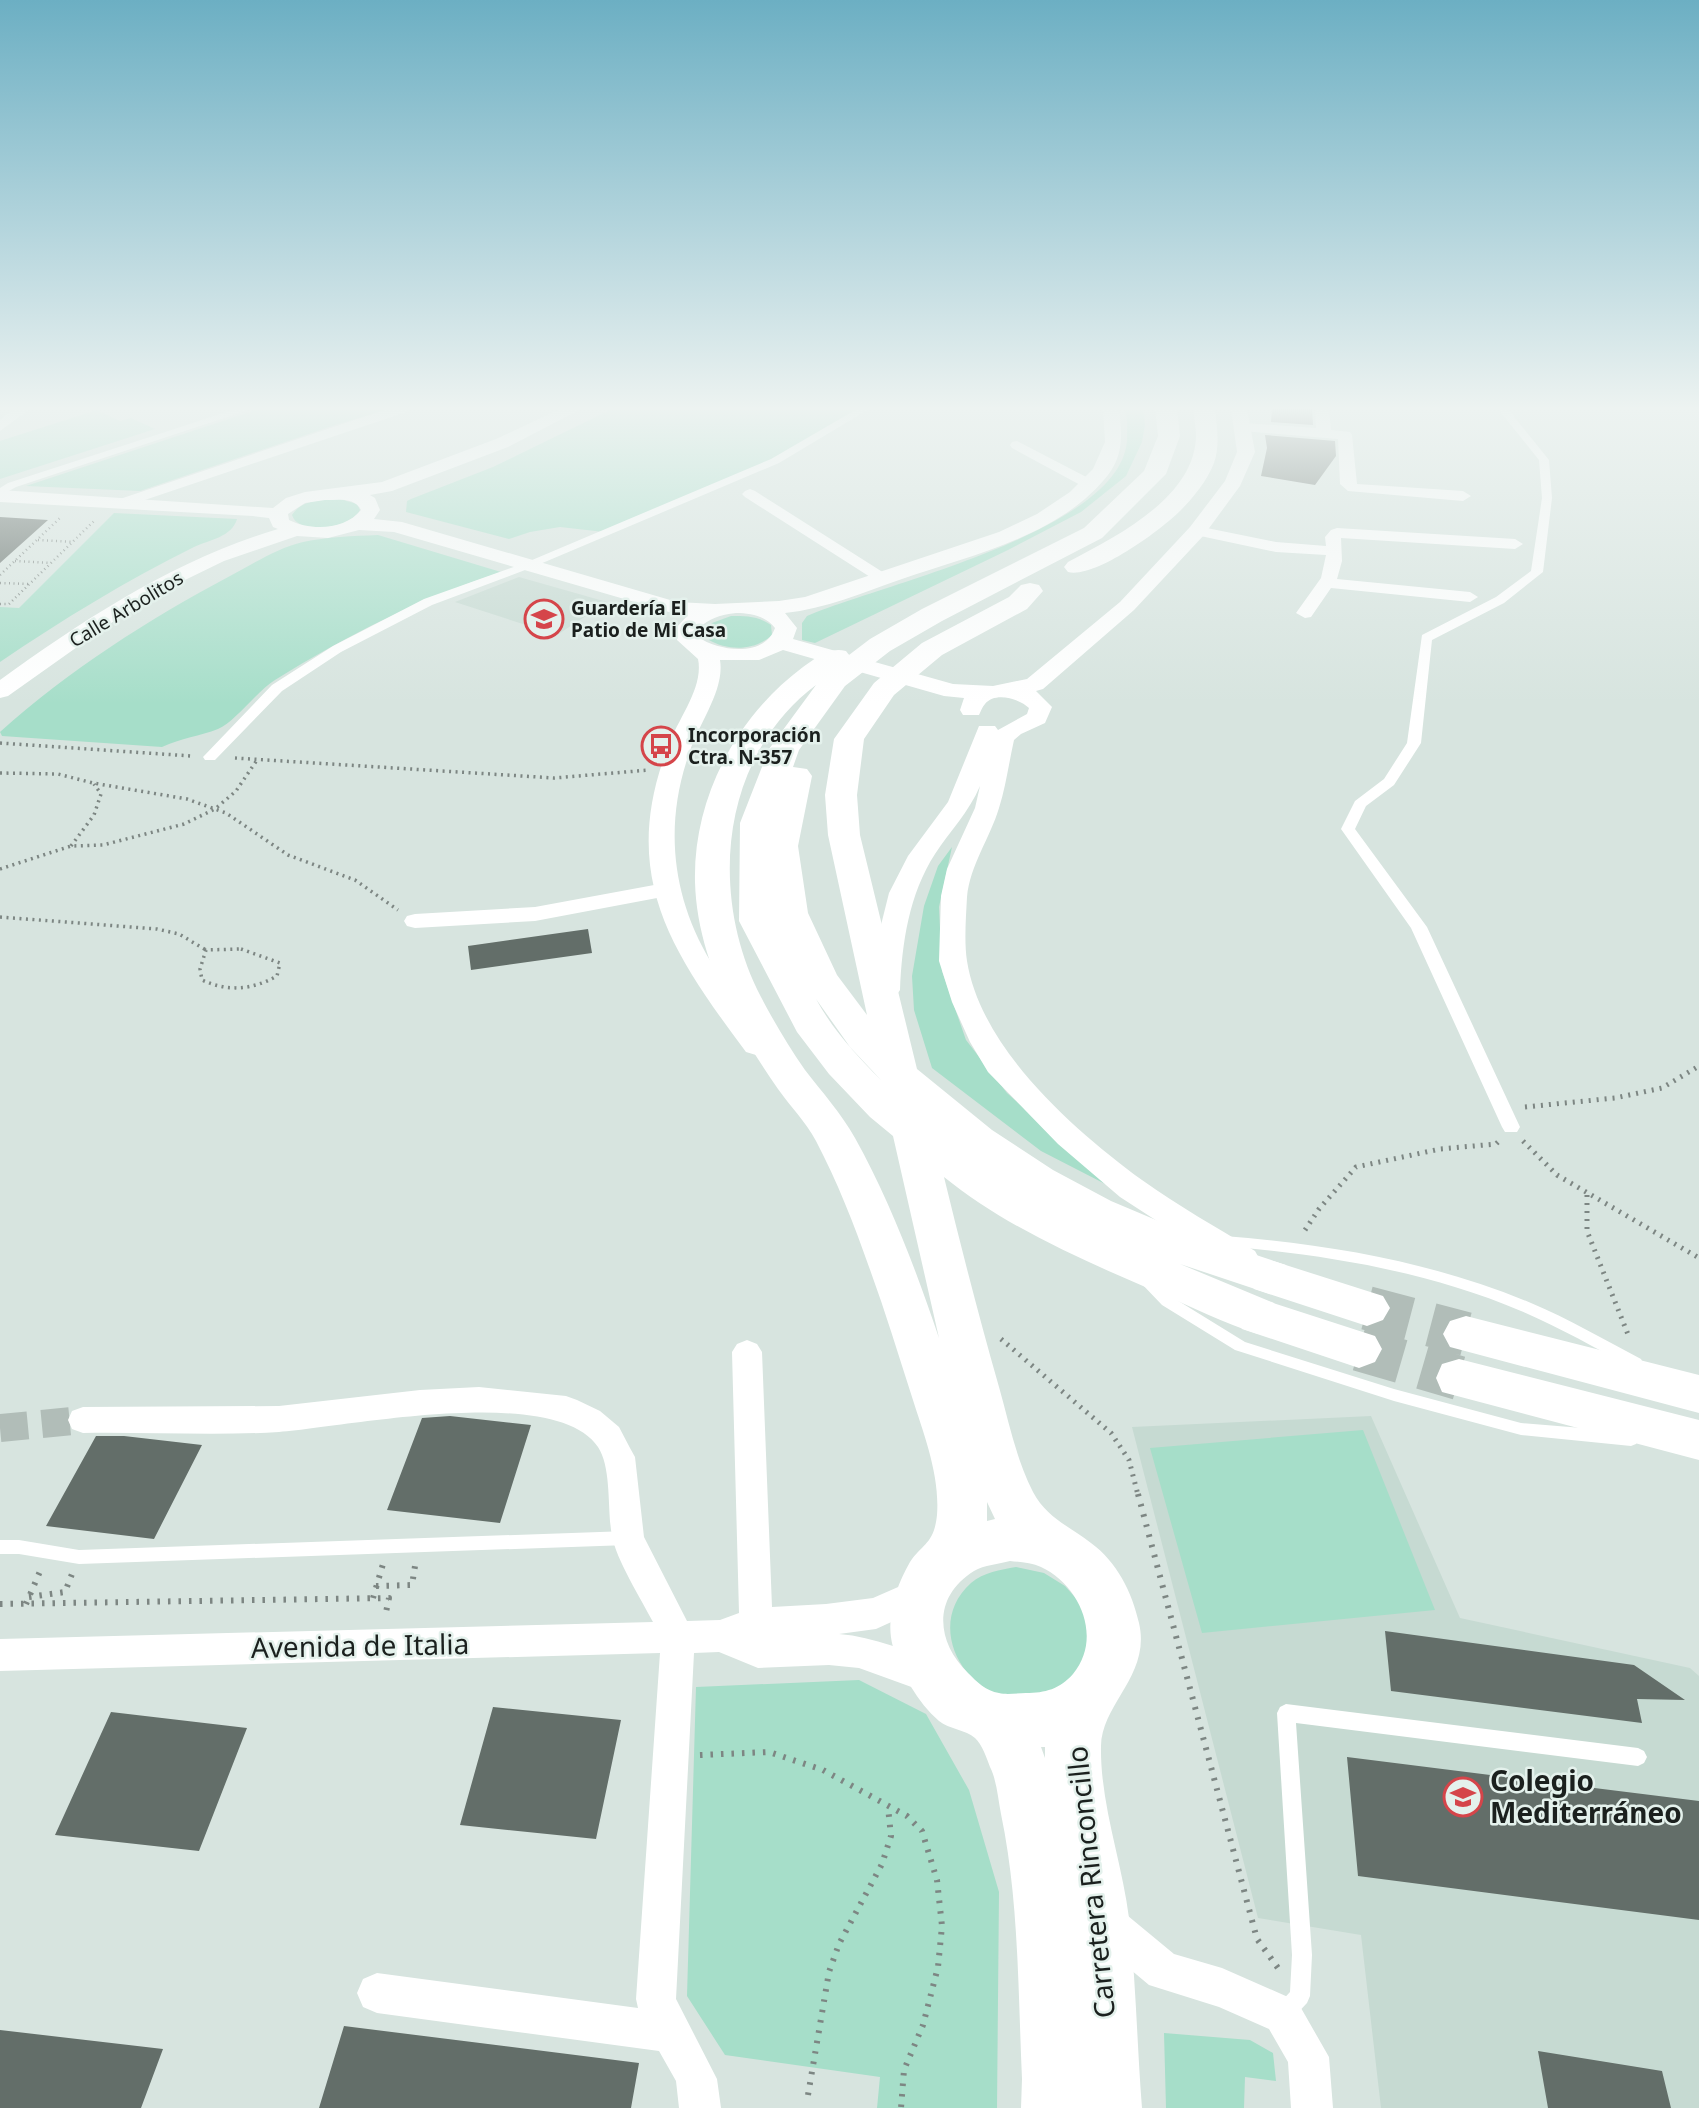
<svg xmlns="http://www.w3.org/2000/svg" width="1699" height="2108" font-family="'Noto Sans',sans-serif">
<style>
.built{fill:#c6dad2}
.green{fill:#a6dec9}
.building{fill:#636e69}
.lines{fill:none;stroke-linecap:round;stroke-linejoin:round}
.minor-tunnel{stroke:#b1bdb8;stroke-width:28;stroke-dasharray:28 14;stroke-linecap:butt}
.primary-tunnel{stroke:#b1bdb8;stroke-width:44;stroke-dasharray:44 22;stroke-linecap:butt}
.path-far3{stroke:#7d8683;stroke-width:2.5;stroke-dasharray:1 3.5;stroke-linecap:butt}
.path-far2{stroke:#7d8683;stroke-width:3.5;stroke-dasharray:2 4.5;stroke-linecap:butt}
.path-far1{stroke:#7d8683;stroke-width:5;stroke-dasharray:2 6;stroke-linecap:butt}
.path{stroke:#7d8683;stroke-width:6;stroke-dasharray:2.5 8;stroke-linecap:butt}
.service{fill:#fff;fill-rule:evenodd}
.pedestrian{fill:#fff;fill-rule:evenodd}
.minor{fill:#fff;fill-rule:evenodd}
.tertiary{fill:#fff;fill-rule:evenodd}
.primary{fill:#fff;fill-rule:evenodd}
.trunk{fill:#fff;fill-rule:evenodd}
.labels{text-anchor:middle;stroke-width:5;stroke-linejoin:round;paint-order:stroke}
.far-poi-label{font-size:19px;font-weight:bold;fill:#1b201e;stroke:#e4f1ec;text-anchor:start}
.far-street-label{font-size:19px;fill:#1b201e;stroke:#e4f1ec}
.near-street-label{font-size:28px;fill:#1b201e;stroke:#e4f1ec}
.near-poi-label{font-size:28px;font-weight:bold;fill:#1b201e;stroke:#e4f1ec;text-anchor:start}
</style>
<rect width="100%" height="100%" fill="#d7e4df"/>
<path class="built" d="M519 577 607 602 557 635 455 602Z
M1371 1416 1460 1618 1690 1668 1699 1676V2108H1381L1361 1935 1258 1918 1132 1427Z"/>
<path class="green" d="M259 409 388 410 338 424 140 491 26 486Z
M612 409H859L775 458 604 532 560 527 530 532 509 539 406 512 407 501 411 499 493 467Z
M1124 409H1143L1145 424 1142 442 1126 476 1081 512 1008 550 815 643 802 640V623L807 616C877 585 1131 530 1127 435 1127 426 1128 417 1124 409Z
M97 410 120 421 131 418 155 429 0 479V441Z
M340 499 357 504 360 510C351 528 299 537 292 515 302 499 323 500 340 499Z
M114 513 237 519C232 537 209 540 194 547 127 580 62 620 0 662V607L19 608Z
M378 535 501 572C420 599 347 635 275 680 257 691 235 722 218 729 200 736 181 738 162 747L2 736 0 732C69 670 149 619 230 576 253 564 277 548 303 542 327 537 353 536 378 535Z
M731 616C746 616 758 616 771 625L772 635C755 651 728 651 709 640L705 631 712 623Z
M952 847 939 907 942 971 966 1040 1007 1093 1113 1188 1041 1151 932 1068 914 1010 912 976 924 906 938 866Z
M1363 1430 1435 1610 1202 1633 1150 1448Z
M1016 1567 1044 1573 1065 1586 1081 1604 1090 1625V1654L1063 1690C1047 1693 1024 1701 1009 1698 957 1687 928 1621 971 1583 984 1572 1000 1570 1016 1567Z
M859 1680 926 1714 969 1790 999 1892 997 2108H877L880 2077 725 2055 687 1996 696 1687Z
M1164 2033 1250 2040 1273 2053 1276 2081 1245 2077 1244 2108H1166Z"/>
<path class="building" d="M1272 409H1312L1313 425 1271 422Z
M1265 435 1335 441 1336 456 1315 485 1261 476 1267 448Z
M0 517 48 520 0 563Z
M588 929 592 953 471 970 468 946Z
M450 1416 531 1425 500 1523 387 1510 422 1418Z
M96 1436H124L202 1445 154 1539 46 1526Z
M1385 1631 1634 1665 1685 1700 1637 1699 1642 1723 1391 1691Z
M493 1707 621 1720 596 1839 460 1825Z
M111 1712 247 1728 199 1851 55 1835Z
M1347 1757 1699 1801V1920L1358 1876Z
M344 2026 639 2063 631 2108H319Z
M0 2030 163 2049 141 2108H0Z
M1538 2051 1662 2071 1671 2108H1548Z"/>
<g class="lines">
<path class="minor-tunnel" d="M0 1428 83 1420"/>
<path class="primary-tunnel" d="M1367 1308 1466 1334
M1359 1349 1459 1378"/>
<path class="path-far3" d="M38 540 73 542
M15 561 51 563
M0 575 60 518
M0 583 29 584
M0 604H9L95 520"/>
<path class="path-far2" d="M0 743 191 756
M235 758 554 778 649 770
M0 773 58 774 93 783 187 799 226 813 288 855 355 880 398 910
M71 846 94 815 101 794 94 784
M0 869 71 846 103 845 184 824 215 809 236 791 257 760
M0 917 157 929 179 934 206 950
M241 949 280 963 277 976C252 990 228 992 202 980L200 969 206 950Z"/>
<path class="path-far1" d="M1525 1107 1615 1098 1662 1088 1699 1066
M1523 1141 1557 1175 1699 1258
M1587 1195V1231L1629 1337
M1305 1230 1319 1209 1356 1167 1440 1149 1496 1144 1500 1140
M1001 1339 1111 1433 1129 1460 1138 1495"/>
<path class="path" d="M1138 1494 1257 1939 1278 1968
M376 1586 412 1585 415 1566
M29 1597 65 1592 72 1574
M373 1598 383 1564
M0 1604 389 1598 385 1617
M26 1604 41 1569
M700 1755 769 1752 823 1770 907 1816 922 1831 937 1880 942 1926 938 1967 923 2025 904 2070 901 2108
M808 2095 829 1972 839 1944 882 1864 891 1836 888 1807"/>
<path class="service" d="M1224 1236C1329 1244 1433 1262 1531 1303 1569 1319 1605 1340 1641 1359L1643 1363 1641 1367 1636 1369 1631 1367C1595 1348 1559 1327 1521 1311 1427 1271 1326 1255 1224 1246L1219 1245 1217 1241 1219 1237Z
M1147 1277 1152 1278 1172 1297 1245 1342 1394 1389 1521 1423 1631 1432 1636 1434 1639 1439 1636 1444 1631 1446 1521 1435 1394 1401 1235 1350 1162 1305 1140 1282 1142 1278Z
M628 1531 634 1533 636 1538 634 1543 628 1545 79 1564 19 1554H0V1540H19L79 1550Z
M1286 1704 1638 1748 1644 1751 1647 1757 1644 1763 1638 1766 1296 1723 1312 1955 1310 1996 1307 2003 1292 2019 1285 2022 1278 2019 1275 2012 1278 2005 1290 1992 1292 1955 1277 1713 1280 1707Z"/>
<path class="pedestrian" d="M236 409H251L16 487 0 496V488L8 483Z
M857 409H869L779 463 533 567 432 605 341 652 282 691 215 760H205L203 757 272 685 333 646 424 599 525 563 771 459Z
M1498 409H1508L1549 460 1552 498 1543 572 1504 603 1432 640 1421 743 1394 785 1366 806 1355 829 1427 927 1520 1127 1517 1132H1505L1502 1127 1411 928 1341 829 1355 801 1384 779 1407 743 1422 635 1496 597 1531 571 1542 498 1539 460Z"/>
<path class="minor" d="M14 409H30L0 431V420Z
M387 409H408L406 412 127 506H117L114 503 117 500Z
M1315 409H1329L1331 430 1350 432 1352 435 1357 484 1463 491 1471 496 1463 501 1348 491 1340 484 1338 439 1243 431 1236 427 1243 423 1316 428Z
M1017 441 1094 481 1097 484 1089 489 1084 487 1012 448 1010 445 1012 442Z
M750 489 755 491 892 578 884 583 878 582 745 497 742 494 745 491Z
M1197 526 1276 542 1326 546 1325 537 1331 530 1337 528 1515 539 1523 544 1515 549 1341 538 1342 561 1337 579 1470 592 1478 597 1470 602 1331 588 1311 617 1305 618 1296 613 1321 578 1326 555 1276 552 1191 534 1189 531Z
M665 883 673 885 676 890 673 895 535 921 415 928 407 926 404 921 407 916 415 914 535 907Z
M747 1340 757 1344 762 1352 772 1607 826 1604 873 1598 921 1577 933 1581 938 1592 933 1603 876 1629 839 1634C875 1637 907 1651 940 1664L945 1676 940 1688 928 1693 859 1668 829 1665 758 1668 719 1652 694 1653 676 1999 717 2079 721 2108H679L676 2081 659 2051 377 2013 363 2007 357 1993 363 1979 377 1973 638 2008 636 1999 660 1653 0 1671V1639L653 1622C641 1599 616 1559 612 1536 607 1511 612 1468 598 1447 555 1383 347 1427 279 1432 215 1436 148 1432 83 1433L72 1429 68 1420 72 1411 83 1407 279 1406 420 1390 479 1387 566 1396 577 1400 600 1411 619 1427 630 1448 635 1457 644 1537 687 1621 720 1620 739 1613 732 1352 737 1344Z
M1108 1906 1122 1911 1174 1954 1222 1968 1297 2001 1329 2057 1333 2108H1291L1288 2062 1269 2029 1219 2007 1149 1985 1094 1939 1089 1925 1094 1911Z"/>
<path class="tertiary" d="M560 409H581L508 447 392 491 370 495 375 498 380 510 374 519 402 522 677 602 715 604 779 601 805 597 999 532 1037 514 1070 492 1093 469 1105 442 1103 409H1119C1122 433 1124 454 1108 475 1060 536 972 555 902 579 864 592 825 609 785 613L797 628 793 639 953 684 993 686 1027 679 1120 602 1190 527 1225 481 1237 452 1231 409H1247L1255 452 1240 486 1204 535 1134 610 1043 689 1036 691 1052 707 1045 723 1021 734 1014 740C1009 762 1006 786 999 808 990 838 970 865 967 897 966 917 964 942 967 961 981 1049 1074 1130 1142 1180 1178 1206 1218 1228 1255 1251L1260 1260 1255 1269 1243 1273 1231 1269 1120 1197 1058 1144 988 1072 970 1042 952 1002 939 961 941 896 947 869 975 808 980 786C969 812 950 831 935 854 909 894 902 943 900 990L896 996 886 999 876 996 872 990 877 941 889 893 908 856 948 802 979 726H995L998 730 1027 714 1029 708C1020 699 995 691 985 704 982 707 981 711 979 715H963L960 710 964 698 944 696 783 650 759 660H720C725 690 699 723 690 751 664 823 671 896 711 962 729 991 753 1016 771 1045L766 1052 756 1055 746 1052C670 950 618 874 669 744 678 719 704 687 698 659L677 640 676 628 688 615 669 612 394 532 359 530 328 538 297 536 224 561 185 580 111 623 8 696 0 698V680C86 618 175 560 278 529L273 527 269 518 253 516 0 502V490L273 508 286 498 305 492 382 482 496 439ZM325 500C338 500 355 497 361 510 345 530 311 531 289 520L288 514 305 503ZM736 613C751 613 766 616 775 628 765 657 720 652 698 637V629C709 618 720 615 736 613Z"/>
<path class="primary" d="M1270 1260 1383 1296 1390 1308 1383 1320 1367 1326 1254 1289 1248 1277 1254 1265Z
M1258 1298 1375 1336 1382 1349 1375 1362 1359 1368 1242 1329 1235 1316 1242 1303Z
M1466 1316 1699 1375V1413L1450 1347 1443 1334 1450 1321Z
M1459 1359 1699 1420V1460L1442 1392 1436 1378 1442 1364Z"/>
<path class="trunk" d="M1155 409H1177L1180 436 1166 474 1102 538 942 621 890 651 845 686 799 750 793 767 807 769 812 776 798 846 808 913 837 975 867 1015 828 835 825 795 834 739 874 683 922 643 1009 597 1021 585 1030 583 1039 585 1043 591 1027 609 942 655 894 695 864 739 857 795 860 835 917 1069 992 1130 1053 1170 1111 1201 1175 1228 1286 1265 1292 1277 1286 1289 1270 1294 1180 1264 1274 1303 1281 1316 1274 1329 1258 1334C1224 1323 1192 1307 1159 1293 1085 1261 1007 1228 944 1177 961 1247 979 1317 999 1387 1009 1422 1016 1459 1033 1492 1047 1518 1069 1526 1091 1543 1117 1562 1132 1592 1139 1623 1151 1675 1102 1703 1101 1746 1100 1804 1122 1861 1129 1918 1136 1981 1137 2045 1142 2108H1021L1022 2079C1018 1991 1019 1900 1001 1814 998 1799 997 1781 990 1767 987 1759 982 1744 975 1738 966 1730 949 1729 939 1721 917 1702 902 1674 893 1647 885 1619 896 1586 910 1562 923 1543 934 1544 937 1515 940 1475 924 1435 912 1397 898 1354 885 1310 869 1267 854 1224 837 1181 816 1141 806 1122 790 1106 778 1089 736 1029 697 957 695 882 693 798 736 717 803 667 818 657 828 647 846 651L849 655 870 639 922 609 1084 528 1144 471 1158 436ZM816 685 769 749 740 823 739 921 797 1032 829 1074 870 1117 893 1136 939 1338C916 1270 890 1201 855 1138 841 1113 822 1092 805 1070 789 1047 774 1022 761 997 708 895 720 757 816 685ZM816 999 850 1047 881 1080C856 1055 833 1030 816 999ZM987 1502 995 1519 987 1521ZM1010 1561C1020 1562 1032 1563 1041 1567 1080 1585 1103 1638 1073 1674 1060 1689 1045 1693 1026 1693 1018 1693 1007 1695 999 1693 986 1691 977 1682 968 1673 936 1642 932 1597 974 1571 984 1565 999 1564 1010 1561ZM1041 1747H1045V1758Z
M1193 409H1215C1217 427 1220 445 1214 463 1207 481 1193 498 1180 511 1160 531 1094 579 1068 572L1064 567 1068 562C1115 537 1195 498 1196 436 1196 427 1194 418 1193 409Z"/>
</g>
<linearGradient id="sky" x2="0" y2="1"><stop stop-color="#6cafc3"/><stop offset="0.58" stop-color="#edf3f1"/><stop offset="1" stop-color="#edf3f1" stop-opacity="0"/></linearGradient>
<rect width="1699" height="704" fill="url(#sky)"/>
<defs>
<symbol id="school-ring" viewBox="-11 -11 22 22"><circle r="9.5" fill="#e4f1ec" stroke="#d5454a" stroke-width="1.5"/><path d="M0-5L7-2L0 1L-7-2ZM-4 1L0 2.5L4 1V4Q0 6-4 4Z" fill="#d5454a"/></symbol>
<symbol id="bus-ring" viewBox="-11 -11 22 22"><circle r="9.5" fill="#e4f1ec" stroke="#d5454a" stroke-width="1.5"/><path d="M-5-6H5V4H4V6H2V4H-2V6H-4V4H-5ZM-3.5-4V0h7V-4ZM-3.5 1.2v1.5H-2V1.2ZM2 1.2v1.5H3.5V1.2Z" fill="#d5454a"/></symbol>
</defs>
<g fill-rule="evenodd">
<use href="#school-ring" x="522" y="597" width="44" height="44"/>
<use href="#bus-ring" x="639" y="724" width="44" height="44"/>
<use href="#school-ring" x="1441" y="1775" width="44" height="44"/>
</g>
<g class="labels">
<g class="far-poi-label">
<text x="571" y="615">Guardería El<tspan x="571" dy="22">Patio de Mi Casa</tspan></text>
<text x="688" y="742">Incorporación<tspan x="688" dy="22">Ctra. N-357</tspan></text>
</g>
<g class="far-street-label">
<text transform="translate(126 609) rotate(-31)" y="7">Calle Arbolitos</text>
</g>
<g class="near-street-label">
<text transform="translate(360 1646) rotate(-1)" y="10">Avenida de Italia</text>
<text transform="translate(1091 1882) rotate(-96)" y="10">Carretera Rinconcillo</text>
</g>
<g class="near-poi-label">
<text x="1490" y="1791">Colegio<tspan x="1490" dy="32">Mediterráneo</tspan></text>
</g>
</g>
</svg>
